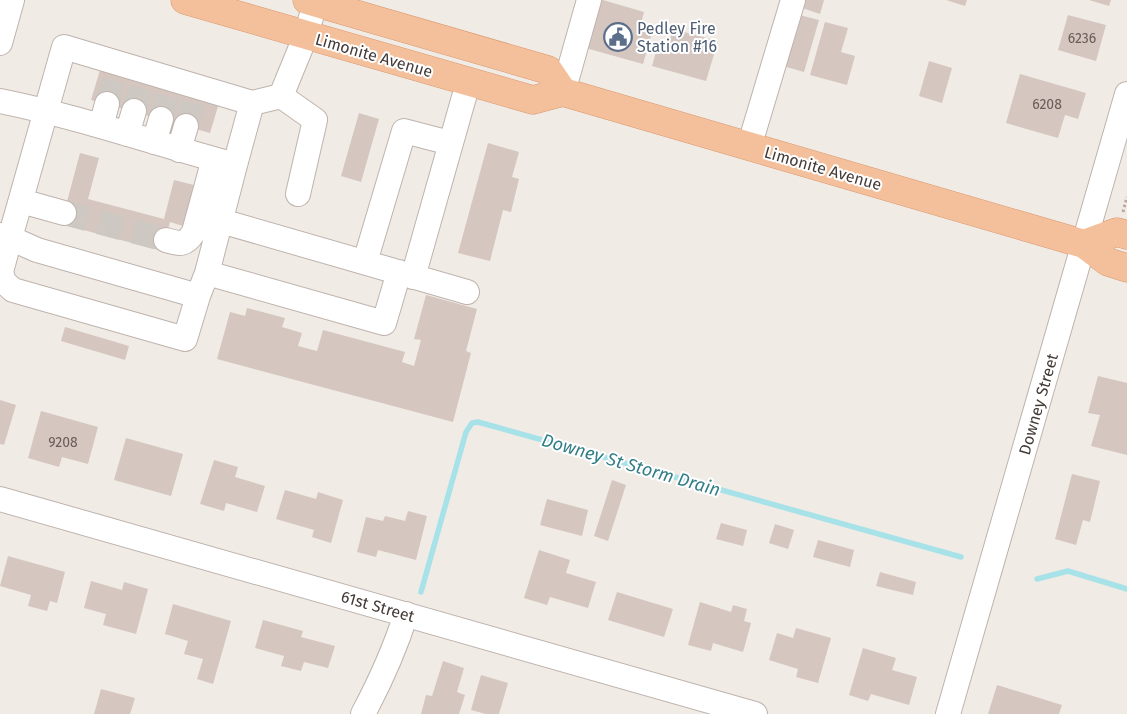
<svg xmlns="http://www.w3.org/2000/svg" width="1127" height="714" font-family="'Fira Sans',sans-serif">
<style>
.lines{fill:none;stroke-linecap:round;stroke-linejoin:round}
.stream{stroke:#a8e2e9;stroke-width:5.5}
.building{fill:#d5c6c0}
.minor-tunnel{stroke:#cec8c3;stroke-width:24;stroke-dasharray:24 12;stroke-linecap:butt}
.minor-casing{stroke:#bfb3ad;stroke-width:26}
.major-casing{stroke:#d8976e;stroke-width:29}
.path{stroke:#bca79c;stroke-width:3;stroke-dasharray:2.5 2.5;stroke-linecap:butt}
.minor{stroke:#fff;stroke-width:24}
.major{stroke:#f4c09c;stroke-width:28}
.labels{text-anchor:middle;stroke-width:4;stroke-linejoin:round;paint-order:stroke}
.number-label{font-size:14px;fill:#685d58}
.service-label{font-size:16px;fill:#4e5e75;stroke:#fff;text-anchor:start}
.street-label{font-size:16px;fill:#433a36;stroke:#fff}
.water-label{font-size:18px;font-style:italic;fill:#327e87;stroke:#fff}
</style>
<rect width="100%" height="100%" fill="#f1ebe6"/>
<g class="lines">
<path class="stream" d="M1037 579 1068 571 1127 589
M421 592 466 432 472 423 478 422 961 557"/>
</g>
<path class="building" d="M595 0H603L644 12 641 23 654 26 643 64 582 47Z
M804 0H824L820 14 802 8Z
M946 0H967L965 6Z
M1089 0H1111L1109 6Z
M792 13 819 20 804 72 776 64Z
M1068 15 1106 25 1096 61 1058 50Z
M825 22 848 28 841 52 855 56 847 85 810 75Z
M673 29 718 41 706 81 652 66 659 41 669 43Z
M929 61 952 68 942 103 919 96Z
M100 70 219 103 210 133 91 100Z
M1020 74 1086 93 1078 119 1065 115 1058 138 1006 123Z
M359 113 379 119 361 182 341 176Z
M488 143 519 152 512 177 519 179 511 212 503 210 490 261 458 253Z
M80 153 99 158 88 199 164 219 174 180 194 185 183 226 170 222 162 251 61 224Z
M426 295 477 309 466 351 471 353 453 422 217 359 230 312 245 316 247 308 285 318 282 327 302 333 298 346 317 351 323 330 405 352 402 362 414 366 421 340 414 339Z
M65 327 129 346 125 360 61 341Z
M1098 376 1127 383V455L1091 446 1100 415 1088 413Z
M0 400 16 405 4 445 0 444Z
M41 411 98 427 88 464 62 457 59 467 28 458Z
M126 438 183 454 171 496 114 480Z
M214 460 238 467 235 477 265 486 257 512 226 503 224 511 200 504Z
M1072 474 1100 481 1090 522 1083 520 1076 545 1055 539Z
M612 480 626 485 608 541 594 536Z
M285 490 316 499 318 492 343 500 331 543 312 537 314 530 276 519Z
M547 499 588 510 582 536 540 525Z
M408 511 427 516 416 560 378 550 376 557 357 552 366 517 383 521 385 516 405 521Z
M721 523 747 530 743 546 716 539Z
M775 524 794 530 788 549 769 543Z
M818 540 854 550 850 567 813 557Z
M539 550 570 560 566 573 596 582 588 608 550 597 547 605 524 598Z
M8 556 65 572 57 603 50 601 47 611 28 606 31 595 0 586Z
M880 572 916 582 913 595 876 586Z
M91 581 122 590 124 582 148 589 136 634 103 625 106 614 84 608Z
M617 592 673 609 664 637 608 620Z
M700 602 731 612 733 605 747 609 744 621 751 623 743 652 713 643 711 651 688 645Z
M173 604 231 621 213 684 197 679 203 659 184 654 188 641 165 634Z
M263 620 303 631 301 637 335 646 328 668 304 662 301 671 281 666 284 656 255 648Z
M796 628 831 638 818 683 796 677 798 669 769 660 777 633 793 638Z
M863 648 896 658 892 670 917 677 909 705 871 694 868 701 849 695Z
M443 661 464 668 457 692 465 695 459 714H421L426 695 432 696Z
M481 675 508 683 499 714H486L471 710Z
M997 685 1062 705 1059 714H988Z
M101 689 135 698 130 714H94Z"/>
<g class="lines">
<path class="minor-tunnel" d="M107 104 115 74
M134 111 142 82
M161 119 169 89
M186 126 195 97
M64 213 166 240"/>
<defs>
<path id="minor" d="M0 43 12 0
M563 92 589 0
M281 96 315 120 298 194
M0 101C80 117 157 144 235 165L207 273 198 296 37 250 10 238 1 272 4 282 13 290 185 339 198 296
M101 126 107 104
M127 134 134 111
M154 142 161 119
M749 147 793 0
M179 150 186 126
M235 165 252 103
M21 201 64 213
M221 221 467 292
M0 235 10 238 64 47 252 103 281 96 306 35 316 0
M166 240C180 244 185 246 194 232L214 159
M365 262 404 131 450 143
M207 273 384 323 399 272
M413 277 468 83
M0 499 755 714
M363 714C380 682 395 649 406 614
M948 714 1127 94"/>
<path id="major" d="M185 0 533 100 563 92 1084 244 1108 262 1127 268
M307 0 548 70 563 92
M1084 244 1117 232 1127 235"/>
</defs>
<use href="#minor" class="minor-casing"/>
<use href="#major" class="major-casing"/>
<path class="path" d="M1123 212 1127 197"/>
<use href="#minor" class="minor"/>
<use href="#major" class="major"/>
</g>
<defs>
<symbol id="civic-ring" viewBox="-11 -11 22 22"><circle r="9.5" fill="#fff" stroke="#5c6f8a" stroke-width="1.5"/><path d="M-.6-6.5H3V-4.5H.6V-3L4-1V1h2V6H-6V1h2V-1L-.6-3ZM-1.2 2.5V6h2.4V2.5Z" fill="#5c6f8a"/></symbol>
</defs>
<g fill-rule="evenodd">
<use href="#civic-ring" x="602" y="21" width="32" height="32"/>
</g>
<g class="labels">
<g class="number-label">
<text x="1082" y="43">6236</text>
<text x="1047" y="109">6208</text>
<text x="63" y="447">9208</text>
</g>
<g class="service-label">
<text x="637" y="34">Pedley Fire<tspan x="637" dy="18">Station #16</tspan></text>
</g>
<g class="street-label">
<text transform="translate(374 55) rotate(16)" y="6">Limonite Avenue</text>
<text transform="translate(823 168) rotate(16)" y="6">Limonite Avenue</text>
<text transform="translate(1038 404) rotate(-74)" y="6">Downey Street</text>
<text transform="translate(378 606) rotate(16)" y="6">61st Street</text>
</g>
<g class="water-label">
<text transform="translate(631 465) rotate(16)" y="6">Downey St Storm Drain</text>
</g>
</g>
</svg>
